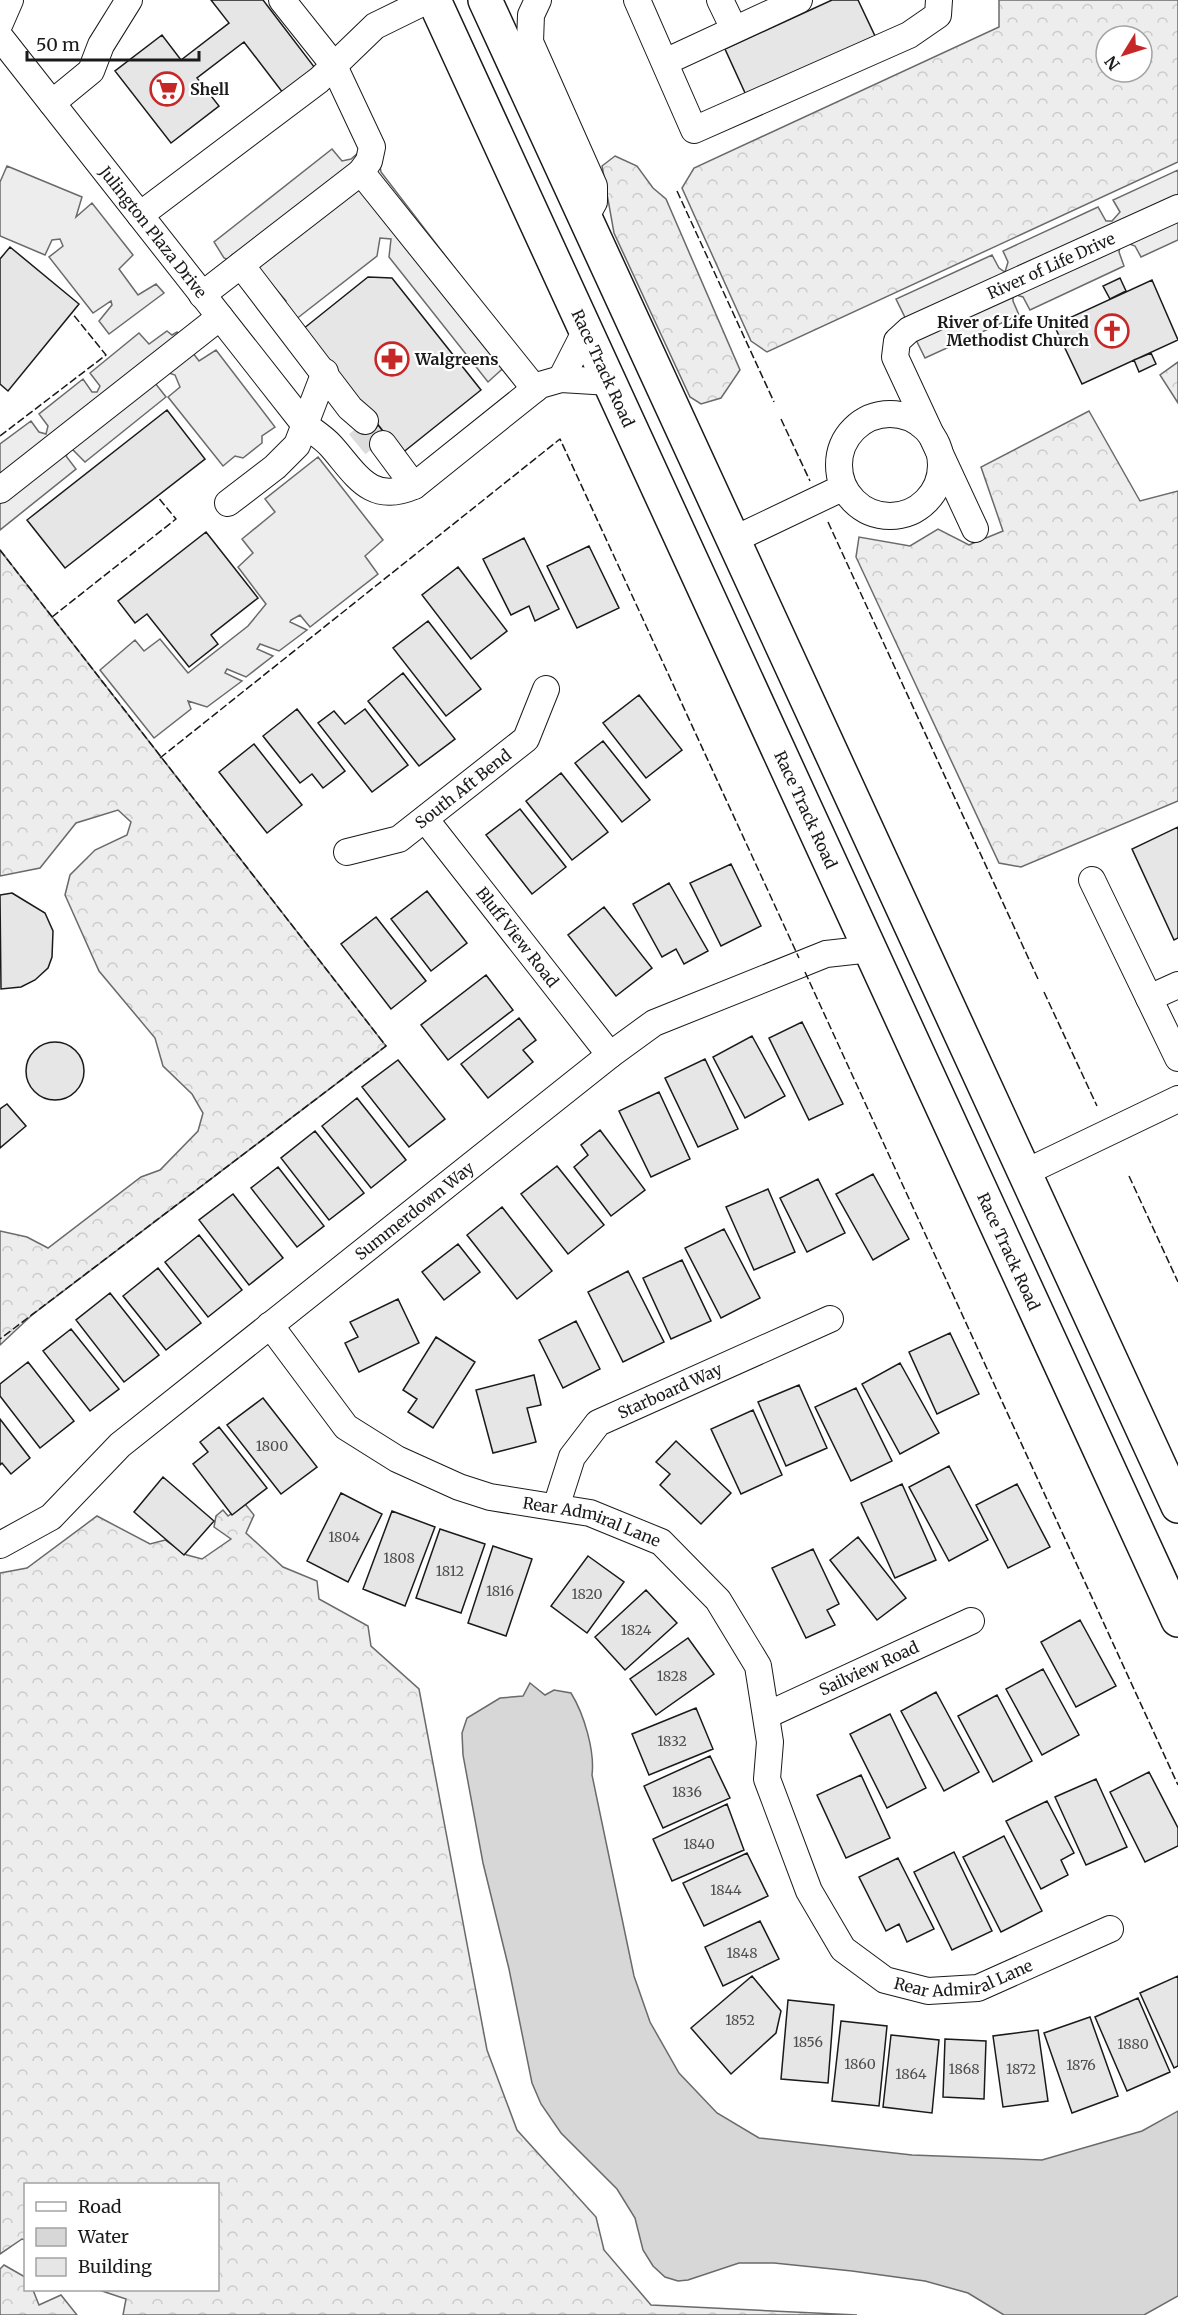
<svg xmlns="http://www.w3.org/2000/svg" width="1178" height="2315" font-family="Merriweather,serif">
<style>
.forest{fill:url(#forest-crowns);stroke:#6a6a6a;stroke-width:1.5;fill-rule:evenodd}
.built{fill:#ededed;stroke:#6a6a6a;stroke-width:1.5}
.water{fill:#d7d7d7;stroke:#6a6a6a;stroke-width:1.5}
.building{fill:#e6e6e6;stroke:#1a1a1a;stroke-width:1.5}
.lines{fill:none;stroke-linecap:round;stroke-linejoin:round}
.minor-tunnel{stroke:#ddd;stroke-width:26;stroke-dasharray:26 13;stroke-linecap:butt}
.minor-casing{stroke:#1a1a1a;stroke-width:28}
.major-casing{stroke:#1a1a1a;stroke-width:36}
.minor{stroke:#fff;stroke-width:26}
.major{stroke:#fff;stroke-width:33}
.fence{stroke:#1a1a1a;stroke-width:1.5;stroke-dasharray:8 3;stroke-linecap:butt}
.labels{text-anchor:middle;stroke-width:4.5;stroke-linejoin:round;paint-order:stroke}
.number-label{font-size:14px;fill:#4d4d4d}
.poi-label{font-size:16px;font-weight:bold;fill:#1a1a1a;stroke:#fff;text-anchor:start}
.street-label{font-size:16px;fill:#1a1a1a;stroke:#fff}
</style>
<defs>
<pattern id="forest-crowns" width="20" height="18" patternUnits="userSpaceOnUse" patternTransform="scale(1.5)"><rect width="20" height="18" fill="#ededed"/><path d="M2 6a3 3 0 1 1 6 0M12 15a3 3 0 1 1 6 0" fill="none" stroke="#cbcbcb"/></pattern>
</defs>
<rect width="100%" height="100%" fill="#fff"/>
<path class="forest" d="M999 0H1178V162L767 352 751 341 682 188 694 168 999 27ZM1106 36H1142V72H1106Z
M615 156 637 166 653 188 666 199 740 370 721 398 701 404 690 397 614 233 602 166Z
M1178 362V403L1160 375Z
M1089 411 1140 501 1178 491V801L1021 867 999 863 856 557 859 537 910 546 938 529 969 545 1003 531 981 467Z
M0 550 386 1046 32 1315 0 1345V1231L27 1237 48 1248 141 1177 160 1170 198 1131 203 1113 192 1094 163 1066 155 1038 99 971 65 895 70 875 95 850 127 835 131 822 118 810 76 823 40 868 0 876Z
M245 1504 254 1515 246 1533 283 1567 317 1581 319 1599 368 1626 371 1646 419 1689 487 2050 517 2130 596 2217 604 2250 651 2305 857 2315H123L126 2299 99 2290H218V2184H26L25 2240 22 2239 0 2254V1573L27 1568 97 1516 150 1544 165 1540 187 1555 202 1559 231 1539 214 1527 216 1516 223 1510 228 1516Z
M4 2265 25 2277 26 2290H33L39 2305 61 2295 77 2315H0V2269Z"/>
<path class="built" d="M332 149 342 161 351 159 358 153 380 166 381 172 520 353 488 382 389 257 391 239 380 238 377 256 295 320 284 303 286 301 270 282 256 270 224 258 214 242Z
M7 166 82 197 76 217 92 203 133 255 119 269 138 295 156 284 164 293 109 334 99 321 112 305 111 301 93 313 49 257 63 246 60 239 52 240 45 255 0 236V182Z
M1178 170V240L1141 257 1135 246 1127 243 1120 247 1119 252 1124 266 1030 310 1023 297 1016 295 1013 297V301L1019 315 925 358 896 299 992 255 999 268 1005 272 1008 262 1003 251 1098 207 1106 221H1112L1120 212 1113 200Z
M167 331 172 335 177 332 199 361 216 350 275 427 262 436V443L243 458 235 456 223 466 168 397 180 387 175 375 169 373 155 383 166 397 85 462 71 448 66 456 76 469 0 530V444L31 421 39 432 46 434 48 426 39 414 83 379 92 392H97L100 386 90 373 139 333 149 344Z
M318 457 383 540 365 556 378 574 310 627 300 615 291 620 290 622 307 630 279 651 260 644 257 649 273 656 246 677 227 669 225 673 242 681 207 707 188 701 191 709 154 738 100 670 135 640 144 651 160 639 188 673 248 626 266 604 238 567 253 553 242 539 275 512 265 499Z"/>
<path class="water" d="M530 1683 545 1695 554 1690 571 1693C584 1714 595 1751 592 1775L634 1976 650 2022 679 2073 717 2113 759 2138 912 2155 1042 2160 1142 2131 1178 2111V2296L1144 2315H1004L968 2293 925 2281 852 2271 774 2263H739L688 2280 678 2281 665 2277 653 2266 643 2250 635 2218 617 2189 561 2133 541 2104 532 2083 509 1969 483 1863 463 1755 462 1733 467 1718 500 1698 523 1696Z"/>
<path class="building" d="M211 0H263L315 68 283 93 244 42 197 78 219 106 171 143 115 71 162 35 181 60 229 23Z
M832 0H858L875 36 746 95 725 49Z
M10 247 79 304 8 391 0 384V259Z
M368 277 392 278 481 390 401 454 303 329Z
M1120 278 1126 291 1110 299 1103 286Z
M1152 280 1178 340 1082 384 1054 325Z
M1151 353 1156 364 1139 372 1134 360Z
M167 410 205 459 65 568 27 520Z
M371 416 389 439 374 451 356 428Z
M206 532 258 598 211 635 218 644 189 667 147 614 135 623 118 601Z
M524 538 559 609 535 621 529 606 511 615 483 559Z
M589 546 619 608 577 628 547 566Z
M458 567 507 631 471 659 422 595Z
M428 621 481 689 446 716 393 648Z
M403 673 455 739 419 766 368 701Z
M639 695 682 750 646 778 603 723Z
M297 709 345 771 323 788 312 774 300 783 263 736Z
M365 709 408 765 372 792 318 723 334 711 345 724Z
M603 741 650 800 622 822 575 763Z
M254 744 302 805 267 833 219 772Z
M561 773 608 832 572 860 526 801Z
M520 809 566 867 532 894 486 835Z
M1178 827V938L1174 940 1132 849Z
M731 864 761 926 721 946 690 883Z
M669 883 708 951 684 964 676 949 662 957 633 904Z
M427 891 467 943 431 971 391 919Z
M12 893 45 913 53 931 52 957 48 968 35 980 21 987 1 989 0 895Z
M604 907 652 968 616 996 568 935Z
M376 917 426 981 391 1009 341 944Z
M486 975 513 1010 448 1060 421 1025Z
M519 1018 536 1040 523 1050 533 1062 488 1098 461 1064Z
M802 1022 843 1104 809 1120 769 1038Z
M752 1036 785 1096 745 1118 713 1057Z
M26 1071a29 29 0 1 1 58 0a29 29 0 1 1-58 0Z
M705 1059 738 1129 698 1147 665 1078Z
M398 1060 445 1119 409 1147 362 1087Z
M659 1092 690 1159 651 1177 619 1111Z
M357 1098 406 1160 371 1188 322 1126Z
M7 1104 26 1126 0 1148V1109Z
M600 1130 645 1190 611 1216 574 1167 588 1155 581 1145Z
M315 1131 364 1193 329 1220 281 1158Z
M557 1166 604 1225 568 1254 521 1194Z
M278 1167 324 1226 297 1247 251 1188Z
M873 1174 909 1239 873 1260 836 1194Z
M818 1179 845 1233 807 1252 780 1198Z
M768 1189 795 1252 754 1270 726 1207Z
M233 1194 283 1258 249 1285 199 1220Z
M502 1207 552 1271 517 1299 467 1235Z
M724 1229 760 1298 721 1318 685 1248Z
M199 1235 242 1290 208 1317 165 1262Z
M458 1244 480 1272 444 1300 422 1272Z
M682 1260 711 1321 671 1339 643 1278Z
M158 1268 201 1323 166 1350 123 1296Z
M628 1271 664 1342 623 1362 588 1292Z
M110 1293 159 1355 124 1382 76 1320Z
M398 1299 419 1343 359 1372 345 1343 358 1337 350 1322Z
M576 1321 600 1369 563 1388 539 1340Z
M71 1329 119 1389 90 1411 43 1351Z
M950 1333 979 1394 937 1414 909 1352Z
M436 1337 475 1362 433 1428 408 1412 417 1399 403 1390Z
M28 1362 74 1421 40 1448 0 1396V1384Z
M900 1363 939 1433 900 1454 862 1384Z
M534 1375 541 1405 527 1408 536 1442 493 1453 476 1390Z
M799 1385 827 1448 786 1466 758 1402Z
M856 1388 892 1461 851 1481 815 1407Z
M263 1398 317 1467 281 1494 227 1425Z
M753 1410 782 1475 741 1494 711 1429Z
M0 1419 30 1458 11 1474 2 1463 0 1465Z
M219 1427 267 1488 232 1515 193 1464 208 1452 200 1442Z
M676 1441 731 1493 701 1524 660 1485 670 1474 656 1462Z
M949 1466 988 1540 949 1561 909 1487Z
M163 1477 214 1521 184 1555 134 1512Z
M902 1484 936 1560 895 1578 861 1503Z
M1017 1484 1050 1547 1008 1568 976 1505Z
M341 1493 382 1514 348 1582 307 1561Z
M392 1511 435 1527 405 1606 363 1589Z
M440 1529 485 1544 461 1613 416 1598Z
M858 1537 906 1598 877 1620 830 1560Z
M493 1546 532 1559 506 1636 468 1623Z
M813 1549 839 1604 827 1610 835 1625 806 1638 772 1568Z
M588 1556 624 1582 587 1633 551 1606Z
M646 1590 677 1623 625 1670 595 1637Z
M1080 1620 1116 1686 1076 1707 1041 1642Z
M688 1638 714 1674 656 1715 630 1679Z
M1043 1669 1079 1735 1042 1755 1006 1689Z
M936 1692 979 1772 944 1791 901 1711Z
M997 1695 1032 1761 993 1782 958 1716Z
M696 1708 713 1749 649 1775 632 1734Z
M890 1714 926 1788 887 1808 850 1734Z
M710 1756 730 1798 663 1828 644 1786Z
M1149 1772 1178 1828V1846L1145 1862 1110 1792Z
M861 1775 890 1838 846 1858 817 1795Z
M1096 1779 1127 1847 1086 1865 1055 1797Z
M1047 1801 1074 1853 1061 1860 1068 1875 1041 1889 1006 1821Z
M727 1804 744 1850 672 1881 653 1839Z
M1004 1836 1042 1911 1001 1932 963 1857Z
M954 1852 992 1931 952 1950 914 1872Z
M747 1853 768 1896 704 1926 683 1883Z
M898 1858 934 1929 907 1942 899 1924 886 1931 859 1877Z
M760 1921 779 1959 723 1986 705 1947Z
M752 1976 781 2011 776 2033 731 2074 691 2028Z
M1178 1976V2066L1174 2068 1140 1993Z
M1138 1998 1170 2072 1127 2091 1095 2017Z
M788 2000 834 2005 828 2083 781 2079Z
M1090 2017 1118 2096 1072 2113 1044 2033Z
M841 2021 887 2026 879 2106 832 2101Z
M1038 2030 1048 2101 1003 2107 993 2036Z
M891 2035 939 2040 932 2113 883 2107Z
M945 2039 986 2041 984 2099 943 2097Z"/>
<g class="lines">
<path class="minor-tunnel" d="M359 426 377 448"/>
<defs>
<g id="minor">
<path d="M538 0 531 15 530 42 594 186V202L585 218"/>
<path d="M637 0 694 130 909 35 938 15 939 0"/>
<path d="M720 0 734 29"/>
<path d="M0 23 10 0"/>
<path id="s1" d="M0 37 305 425C314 432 324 438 331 446 356 474 370 505 414 486L540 385 561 379 610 382"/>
<path d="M665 62 799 0"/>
<path d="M52 103 91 71 101 45 129 0"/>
<path d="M361 172 535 389"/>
<path d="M140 215 319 80 375 26 428 0"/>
<path d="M241 265 350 408 365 421"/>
<path d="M202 295 361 172 369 161 372 147 333 64 282 0"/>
<path d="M561 379 586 330"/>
<circle cx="890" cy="465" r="51"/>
<path d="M383 444 414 486"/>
<path d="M0 490 220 317"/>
<path d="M228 503 275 467 297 445 325 372"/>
<path id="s2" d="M975 529 895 357 897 341 909 330 1178 208"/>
<path d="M733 540 842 488"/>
<path id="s3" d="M425 819 610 1055"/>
<path id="s4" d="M347 852 399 839 526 739 546 689"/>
<path d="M1092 880 1178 1058"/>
<path d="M1149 998 1178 985"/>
<path d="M1024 1173 1178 1099"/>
<path id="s5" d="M270 1325 346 1427 397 1459 459 1487 490 1497 590 1513 661 1542 718 1600 758 1666 770 1742 767 1779 809 1891 843 1949 885 1980 928 1991 978 1988 1110 1929"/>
<path id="s6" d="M556 1507 572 1457 598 1423 830 1319"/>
<path id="s7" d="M0 1545 51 1517 120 1445 610 1055 654 1023 826 954 871 949"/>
<path id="s8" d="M767 1715 971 1621"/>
</g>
<g id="major">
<path id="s9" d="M434 0 1178 1620"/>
<path d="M485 0 1178 1506"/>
</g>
</defs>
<use href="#minor" class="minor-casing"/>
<use href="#major" class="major-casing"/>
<use href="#minor" class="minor"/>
<use href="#major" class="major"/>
<path class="fence" d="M677 191 774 402
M781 419 810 481
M0 436 106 355 72 313
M828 522 1038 979
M0 550 386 1046 0 1339
M52 617 176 519 157 496
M160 758 560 439 799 958
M805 972 1178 1785
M1044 992 1097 1106
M1129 1176 1178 1282"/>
</g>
<defs>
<symbol id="supermarket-ring" viewBox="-11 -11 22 22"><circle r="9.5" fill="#fff" stroke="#c62828" stroke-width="1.5"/><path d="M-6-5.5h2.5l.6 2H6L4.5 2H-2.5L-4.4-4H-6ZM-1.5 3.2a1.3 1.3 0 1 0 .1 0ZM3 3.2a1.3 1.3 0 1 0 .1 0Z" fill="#c62828"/></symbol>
<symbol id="church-ring" viewBox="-11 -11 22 22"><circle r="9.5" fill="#fff" stroke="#c62828" stroke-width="1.5"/><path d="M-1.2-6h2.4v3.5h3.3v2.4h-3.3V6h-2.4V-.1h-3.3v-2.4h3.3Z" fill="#c62828"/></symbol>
<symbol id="pharmacy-ring" viewBox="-11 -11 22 22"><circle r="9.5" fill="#fff" stroke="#c62828" stroke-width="1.5"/><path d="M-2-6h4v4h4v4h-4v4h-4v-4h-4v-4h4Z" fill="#c62828"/></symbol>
</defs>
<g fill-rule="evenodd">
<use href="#supermarket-ring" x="148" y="70" width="38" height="38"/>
<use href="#church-ring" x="1093" y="312" width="38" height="38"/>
<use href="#pharmacy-ring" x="373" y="340" width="38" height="38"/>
</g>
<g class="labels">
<g class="number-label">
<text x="272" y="1451">1800</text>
<text x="344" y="1542">1804</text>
<text x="399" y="1563">1808</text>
<text x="450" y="1576">1812</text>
<text x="500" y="1596">1816</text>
<text x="587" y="1599">1820</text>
<text x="636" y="1635">1824</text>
<text x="672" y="1681">1828</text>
<text x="672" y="1746">1832</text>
<text x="687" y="1797">1836</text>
<text x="699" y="1849">1840</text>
<text x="726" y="1895">1844</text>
<text x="742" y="1958">1848</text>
<text x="740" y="2025">1852</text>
<text x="808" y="2047">1856</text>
<text x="1133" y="2049">1880</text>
<text x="860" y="2069">1860</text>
<text x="1081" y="2070">1876</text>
<text x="964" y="2074">1868</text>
<text x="1021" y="2074">1872</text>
<text x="911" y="2079">1864</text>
</g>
<g class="poi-label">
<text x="190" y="95">Shell</text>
<text x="1089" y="328" text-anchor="end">River of Life United<tspan x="1089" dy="18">Methodist Church</tspan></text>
<text x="415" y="365">Walgreens</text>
</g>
<g class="street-label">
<text dy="6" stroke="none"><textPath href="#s1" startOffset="248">Julington Plaza Drive</textPath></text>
<text dy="6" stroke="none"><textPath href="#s2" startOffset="378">River of Life Drive</textPath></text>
<text dy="6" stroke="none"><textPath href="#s9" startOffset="405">Race Track Road</textPath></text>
<text dy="6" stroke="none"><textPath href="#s4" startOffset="135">South Aft Bend</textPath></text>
<text dy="6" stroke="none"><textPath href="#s9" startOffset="891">Race Track Road</textPath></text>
<text dy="6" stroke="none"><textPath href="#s3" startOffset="150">Bluff View Road</textPath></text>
<text dy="6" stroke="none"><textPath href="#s7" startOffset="534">Summerdown Way</textPath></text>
<text dy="6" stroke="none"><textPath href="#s9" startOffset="1377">Race Track Road</textPath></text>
<text dy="6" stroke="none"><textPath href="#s6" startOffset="174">Starboard Way</textPath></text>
<text dy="6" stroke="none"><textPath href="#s5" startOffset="393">Rear Admiral Lane</textPath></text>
<text dy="6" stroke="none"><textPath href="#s8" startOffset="112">Sailview Road</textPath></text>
<text dy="6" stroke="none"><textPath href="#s5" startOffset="1059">Rear Admiral Lane</textPath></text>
</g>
</g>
<rect x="24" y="2183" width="195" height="108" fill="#ffffff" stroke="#a3a3a3" stroke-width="1.5"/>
<rect x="36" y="2202" width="30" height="9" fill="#ffffff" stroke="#a3a3a3" stroke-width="1.5"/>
<text x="78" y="2213" font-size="18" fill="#1a1a1a">Road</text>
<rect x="36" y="2228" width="30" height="18" fill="#d7d7d7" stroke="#a3a3a3" stroke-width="1.5"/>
<text x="78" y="2243" font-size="18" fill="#1a1a1a">Water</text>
<rect x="36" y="2258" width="30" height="18" fill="#e6e6e6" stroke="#a3a3a3" stroke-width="1.5"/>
<text x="78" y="2273" font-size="18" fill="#1a1a1a">Building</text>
<g transform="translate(1124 54) rotate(232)"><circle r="28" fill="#ffffff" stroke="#a3a3a3" stroke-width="1.5"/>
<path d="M0-4.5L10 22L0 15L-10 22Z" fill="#c62828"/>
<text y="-9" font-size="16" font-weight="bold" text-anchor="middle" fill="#1a1a1a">N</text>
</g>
<path d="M27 51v9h172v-9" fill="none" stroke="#1a1a1a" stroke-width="3"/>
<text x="36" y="51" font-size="18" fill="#1a1a1a" stroke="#ffffff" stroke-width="4.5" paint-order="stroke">50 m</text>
</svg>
